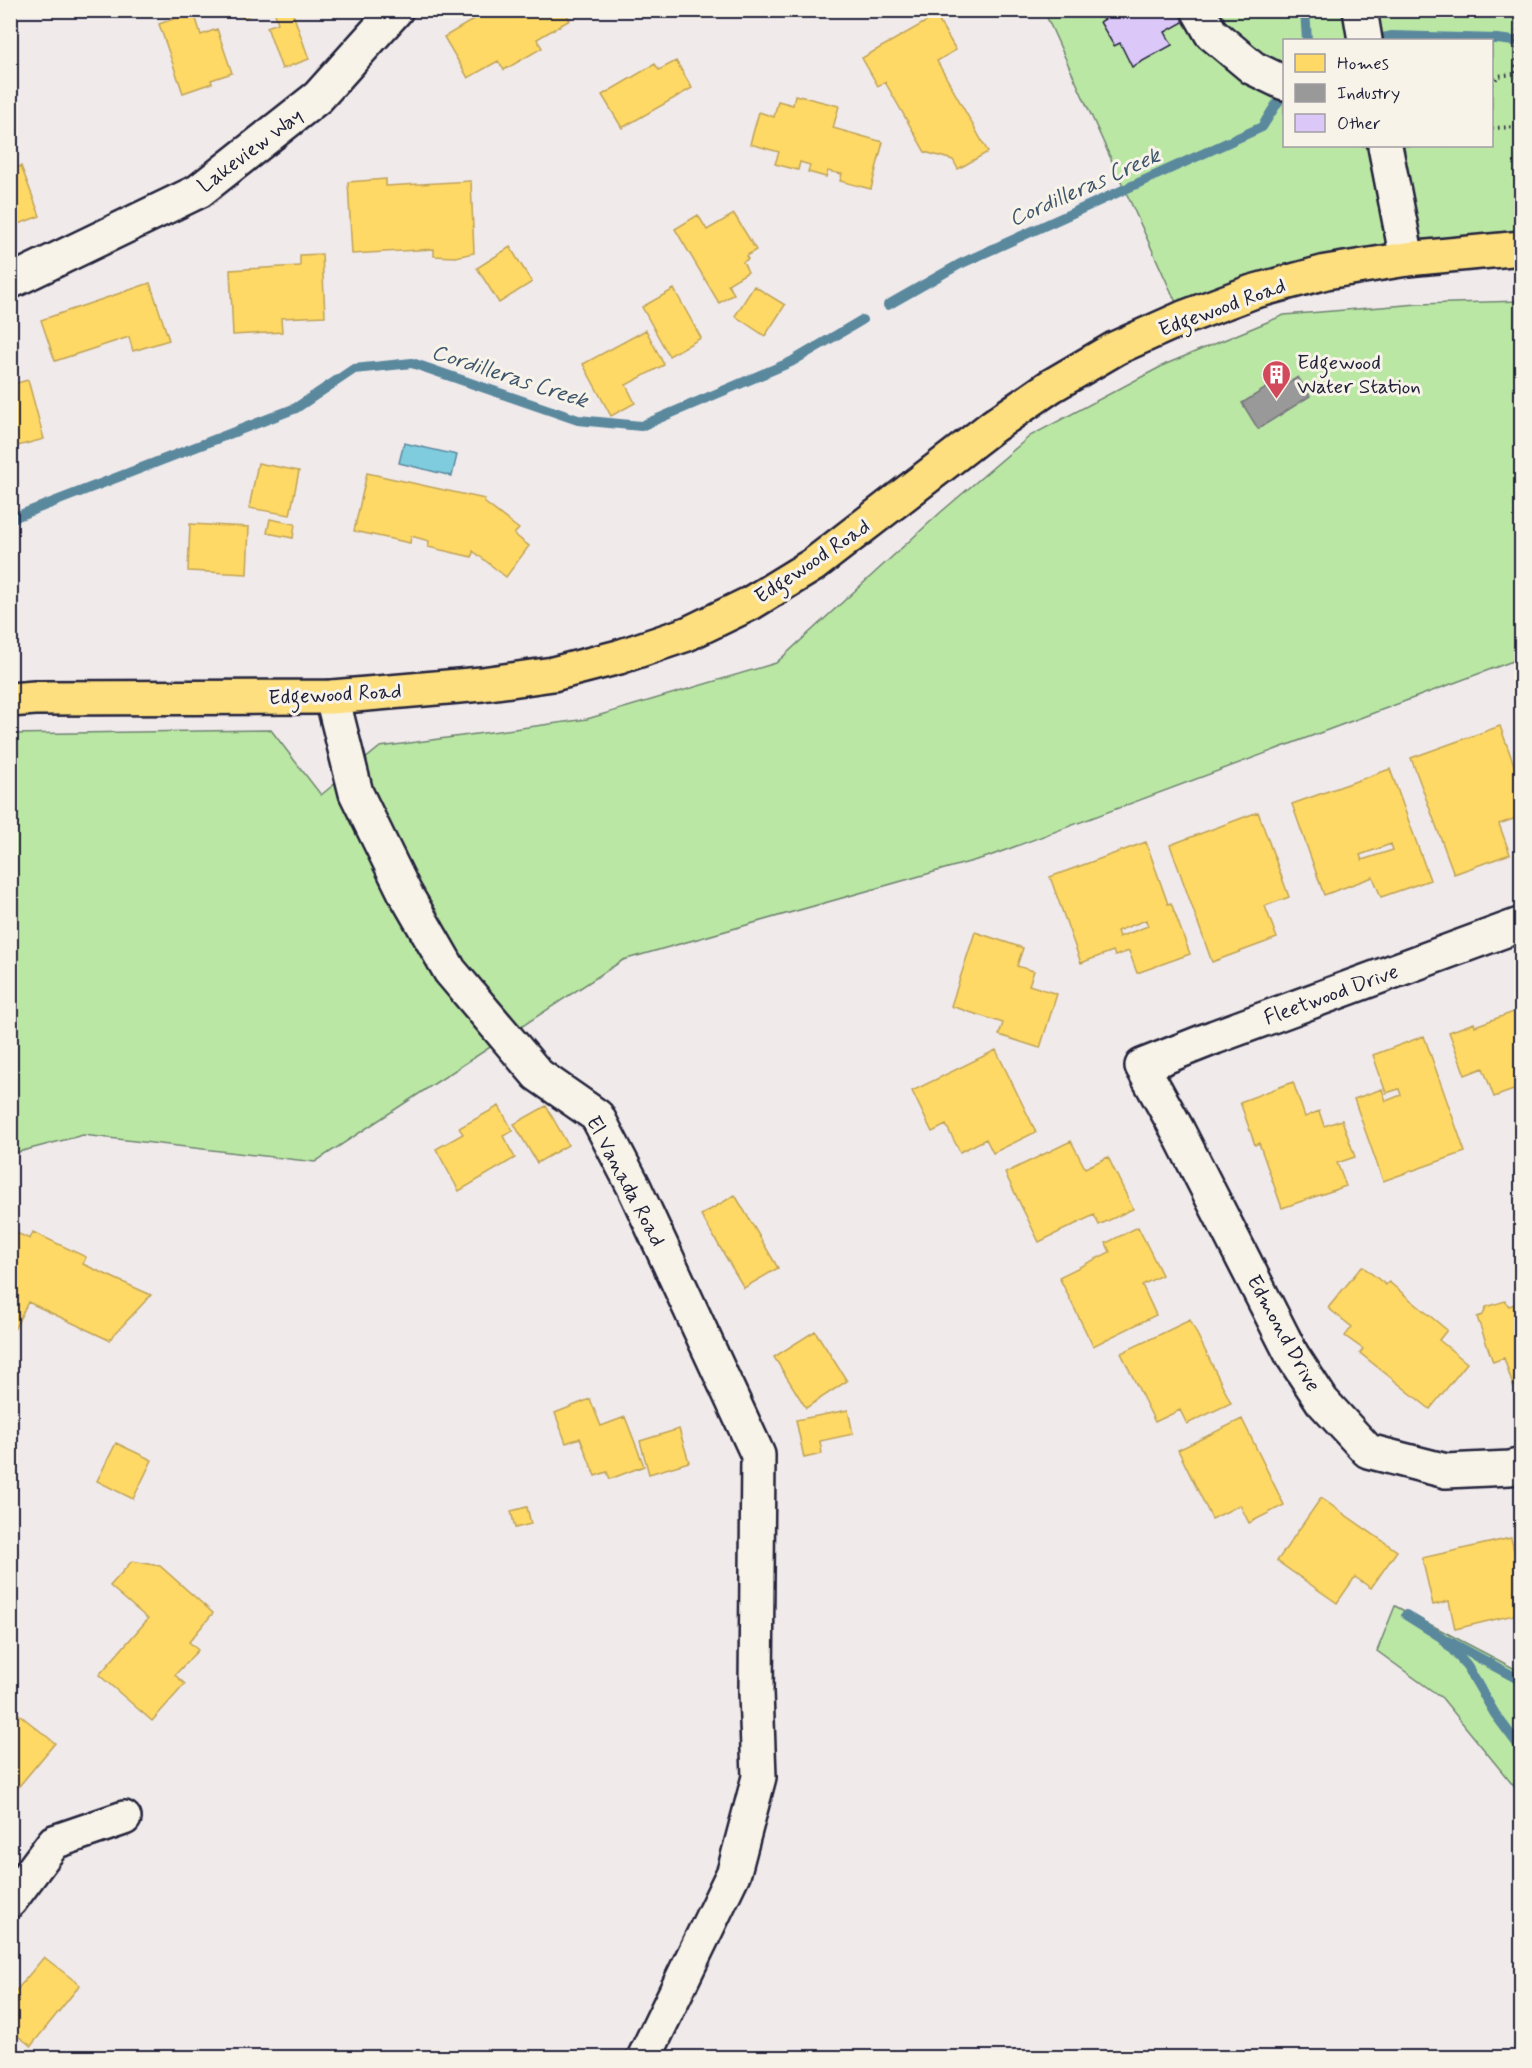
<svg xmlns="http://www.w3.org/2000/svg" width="1532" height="2068" font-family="Mynerve,sans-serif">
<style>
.green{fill:#bbe7a4;stroke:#6e8470;stroke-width:1.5;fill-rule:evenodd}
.water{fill:#80ccdf;stroke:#5a889d;stroke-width:1.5}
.homes{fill:#ffd966;stroke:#bda259;stroke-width:1.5;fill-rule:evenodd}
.industry{fill:#999;stroke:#75757d;stroke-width:1.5}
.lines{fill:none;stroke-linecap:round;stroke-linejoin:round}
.stream{stroke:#5a889d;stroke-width:10}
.building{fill:#dbc8f9;stroke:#22223b;stroke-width:1.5}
.minor-casing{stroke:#22223b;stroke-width:38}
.major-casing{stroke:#22223b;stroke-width:38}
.path{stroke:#22223b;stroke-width:4;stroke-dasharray:1.5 4.5;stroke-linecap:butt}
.minor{stroke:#f7f3e8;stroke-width:33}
.major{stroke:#fddf80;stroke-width:33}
.labels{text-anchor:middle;stroke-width:6;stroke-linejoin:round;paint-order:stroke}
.street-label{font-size:21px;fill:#22223b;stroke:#f7f3e8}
.poi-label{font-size:21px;fill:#22223b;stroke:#f7f3e8;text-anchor:start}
.water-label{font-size:22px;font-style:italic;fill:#3e556c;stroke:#f7f3e8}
</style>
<rect width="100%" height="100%" fill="#f1eaeb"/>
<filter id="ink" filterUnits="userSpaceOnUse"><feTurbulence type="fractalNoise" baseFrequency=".0167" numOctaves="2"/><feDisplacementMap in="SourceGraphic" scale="12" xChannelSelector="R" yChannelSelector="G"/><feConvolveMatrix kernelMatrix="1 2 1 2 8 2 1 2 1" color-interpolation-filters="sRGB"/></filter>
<g filter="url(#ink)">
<path class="green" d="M1044 11H1521V248L1183 318ZM1284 40H1492V146H1284Z
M1521 301V658L987 857 623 960 315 1162 83 1135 11 1154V734L271 730 321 795 380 747 587 719 776 663 941 512 1030 436 1166 364 1284 315 1418 304Z
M1395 1606 1521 1672V1795L1442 1698 1377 1651Z"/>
<path class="water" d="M404 443 457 455 452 476 399 463Z"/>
<path class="homes" d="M240 10H263L243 18Z
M274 10H293L292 11 309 59 282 69 267 27 278 23Z
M501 10H564L570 20 537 39 542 48 504 70 498 61 468 78 444 37 488 11 491 16Z
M194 12 201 35 217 29 232 73 211 80 212 83 183 93 159 24Z
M936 16 956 50 937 61 988 152 958 169 953 160 925 152 885 82 878 86 862 58Z
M676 61 692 88 622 128 602 95 655 64 659 70Z
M795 95 839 106 833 128 883 142 871 189 840 181 842 174 828 171 826 177 808 172 810 165 800 162 798 170 775 164 779 152 750 144 759 112 774 117 778 101 793 105Z
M21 166 40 216 13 226 10 224V170Z
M386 179V186L471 181 474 253 455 257 434 256V249L352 254 348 182Z
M734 214 756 250 746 256 748 259 743 262 748 272 728 284 734 294 719 303 675 229 698 215 707 230Z
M510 247 532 282 499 303 477 268Z
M322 254 325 316 281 318 282 332 233 335 230 270 300 266V255Z
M150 283 169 340 133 351 129 337 55 361 41 320Z
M754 286 785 305 765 336 735 316Z
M674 289 701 338 669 356 642 307Z
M646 330 664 365 626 385 635 403 611 416 583 364Z
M28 380 44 439 10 448V385Z
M258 463 299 471 290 515 249 508Z
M367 473 485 499 484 502 519 529 514 534 529 546 506 577 473 551 472 557 428 547 429 541 411 536 410 543 354 531Z
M270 519 295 524 293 538 267 533Z
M190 524 249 527 247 574 188 571Z
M1500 726 1522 787V816L1499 824 1510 854 1454 874 1411 758Z
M1390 769 1430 880 1381 897 1373 877 1324 895 1292 804ZM1391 844 1393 850 1362 860 1360 855Z
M1258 812 1289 897 1265 906 1277 938 1212 962 1170 845Z
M1146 842 1168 904 1171 903 1190 954 1137 973 1129 951 1115 956 1113 951 1081 963 1050 877ZM1146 920 1148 926 1119 937 1117 931Z
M975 932 1023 948 1017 966 1034 971 1029 985 1057 994 1040 1048 999 1035 1003 1023 951 1006Z
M1522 1009V1087L1494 1097 1483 1068 1465 1075 1449 1032 1474 1023 1475 1026Z
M1424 1036 1465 1152 1383 1181 1354 1099 1382 1089 1386 1101 1401 1095 1399 1089 1386 1093 1373 1055Z
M996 1050 1036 1132 993 1153 986 1139 960 1152 946 1125 932 1132 912 1091Z
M1293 1082 1305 1117 1319 1111 1324 1126 1342 1120 1355 1157 1337 1163 1346 1186 1282 1208 1259 1143 1255 1145 1240 1102Z
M499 1106 513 1131 503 1136 515 1158 459 1191 436 1149 463 1134 459 1128Z
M546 1106 568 1145 537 1163 514 1124Z
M1071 1141 1085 1168 1108 1157 1133 1209 1099 1225 1094 1215 1039 1242 1005 1173Z
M735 1195 778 1268 744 1288 701 1215Z
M1138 1227 1162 1275 1142 1285 1156 1315 1093 1346 1059 1277 1110 1252 1106 1243Z
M10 1230 30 1239 33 1232 86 1257 83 1264 151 1295 109 1340 28 1302 10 1338Z
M1362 1266 1386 1285 1389 1282 1447 1330 1439 1340 1467 1363 1430 1409 1360 1353 1363 1349 1345 1336 1352 1327 1328 1308Z
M1522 1285V1383L1513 1386 1504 1358 1493 1362 1477 1317 1483 1315 1486 1307 1505 1301 1509 1306 1521 1302 1516 1287Z
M1190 1320 1231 1403 1187 1424 1180 1410 1155 1422 1121 1353Z
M815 1331 847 1381 806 1408 774 1357Z
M590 1399 601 1426 625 1417 644 1466 610 1479 607 1472 595 1476 580 1438 566 1443 555 1413Z
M848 1410 853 1434 820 1441 822 1454 804 1458 796 1420Z
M1242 1419 1284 1505 1249 1523 1240 1505 1212 1519 1178 1450Z
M679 1429 689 1462 649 1474 640 1441Z
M116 1443 152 1460 133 1499 97 1481Z
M1321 1498 1397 1551 1371 1588 1355 1577 1337 1603 1277 1561Z
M527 1507 531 1524 515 1528 511 1511Z
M1511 1538 1522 1586V1613L1455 1629 1449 1601 1433 1605 1422 1558Z
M132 1561 160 1566 213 1613 189 1642 198 1650 175 1675 185 1684 152 1721 99 1675 148 1619 110 1586Z
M10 1707 55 1743 10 1797Z
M44 1957 80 1985 31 2046 10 2030V1998Z"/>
<path class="industry" d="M1298 377 1310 396 1258 429 1242 403 1271 385 1275 391Z"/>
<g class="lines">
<path class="stream" d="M1305 10 1307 40
M1374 40 1392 36 1497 39 1522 42
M888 305 960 264 1262 127 1284 92
M10 519 296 408 354 369 412 363 578 420 641 426 791 362 862 320
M1406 1615 1441 1637 1467 1666 1495 1714 1522 1750
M1448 1641 1522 1681"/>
</g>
<path class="building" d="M1100 10H1179L1185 21 1165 32 1172 45 1132 67 1120 43 1114 46 1100 22 1105 19Z"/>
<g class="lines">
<defs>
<path id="minor" d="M1198 10 1211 33 1253 68 1284 83
M1360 10 1365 40
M1385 146 1407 259
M10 282 199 191 318 97 396 10
M332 697 356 793 405 893 450 971 538 1075 597 1116 633 1185 758 1455 756 1692 759 1777 734 1872 644 2058
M1522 924 1215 1037 1142 1066 1177 1129 1292 1355 1322 1401 1368 1451 1446 1471 1510 1468 1522 1465
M10 1901 54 1842 124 1818"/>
<path id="major" d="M10 700 35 698 332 697 482 684 553 674 619 657 687 634 751 603 813 565 993 426 1051 386 1116 348 1183 318 1252 292 1326 272 1407 259 1522 248"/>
</defs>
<use href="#minor" class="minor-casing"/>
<use href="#major" class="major-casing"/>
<path class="path" d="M1516 73 1519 10
M1492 84 1498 76 1522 73
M1492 128 1522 127"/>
<use href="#minor" class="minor"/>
<use href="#major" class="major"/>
</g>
</g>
<defs>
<symbol id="building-pin" viewBox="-11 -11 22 30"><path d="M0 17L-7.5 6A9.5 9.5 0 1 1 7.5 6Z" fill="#d1495b" stroke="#f7f3e8"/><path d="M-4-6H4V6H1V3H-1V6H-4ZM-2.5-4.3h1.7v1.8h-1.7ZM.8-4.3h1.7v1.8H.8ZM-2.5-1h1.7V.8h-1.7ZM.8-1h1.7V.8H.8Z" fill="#fff"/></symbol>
</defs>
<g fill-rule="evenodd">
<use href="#building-pin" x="1260" y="358" width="33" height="45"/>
</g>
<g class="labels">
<g class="street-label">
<text transform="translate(250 150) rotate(-37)" y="7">Lakeview Way</text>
<text transform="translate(1222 307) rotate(-20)" y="7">Edgewood Road</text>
<text transform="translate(812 561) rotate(-34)" y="7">Edgewood Road</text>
<text transform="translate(335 694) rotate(-3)" y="7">Edgewood Road</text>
<text transform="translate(1331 994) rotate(-20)" y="7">Fleetwood Drive</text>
<text transform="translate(626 1181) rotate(62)" y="7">El Vanada Road</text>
<text transform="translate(1284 1333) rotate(61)" y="7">Edmond Drive</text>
</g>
<g class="poi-label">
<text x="1297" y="369">Edgewood<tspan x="1297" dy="24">Water Station</tspan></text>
</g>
<g class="water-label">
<text transform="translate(1084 186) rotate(-24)" y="8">Cordilleras Creek</text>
<text transform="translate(510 375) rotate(18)" y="8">Cordilleras Creek</text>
</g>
</g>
<rect width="1532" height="2068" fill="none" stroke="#f7f3e8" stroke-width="36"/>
<rect x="18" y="18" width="1496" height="2032" fill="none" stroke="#22223b" stroke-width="2" filter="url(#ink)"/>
<rect x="1283" y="39" width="210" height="108" fill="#f7f3e8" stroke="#a29fa3" stroke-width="1.5"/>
<rect x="1295" y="54" width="30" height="18" fill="#ffd966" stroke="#a29fa3" stroke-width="1.5"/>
<text x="1337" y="69" font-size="18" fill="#22223b">Homes</text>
<rect x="1295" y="84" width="30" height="18" fill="#999999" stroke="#a29fa3" stroke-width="1.5"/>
<text x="1337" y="99" font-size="18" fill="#22223b">Industry</text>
<rect x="1295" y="114" width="30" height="18" fill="#dbc8f9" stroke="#a29fa3" stroke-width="1.5"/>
<text x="1337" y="129" font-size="18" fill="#22223b">Other</text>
</svg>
